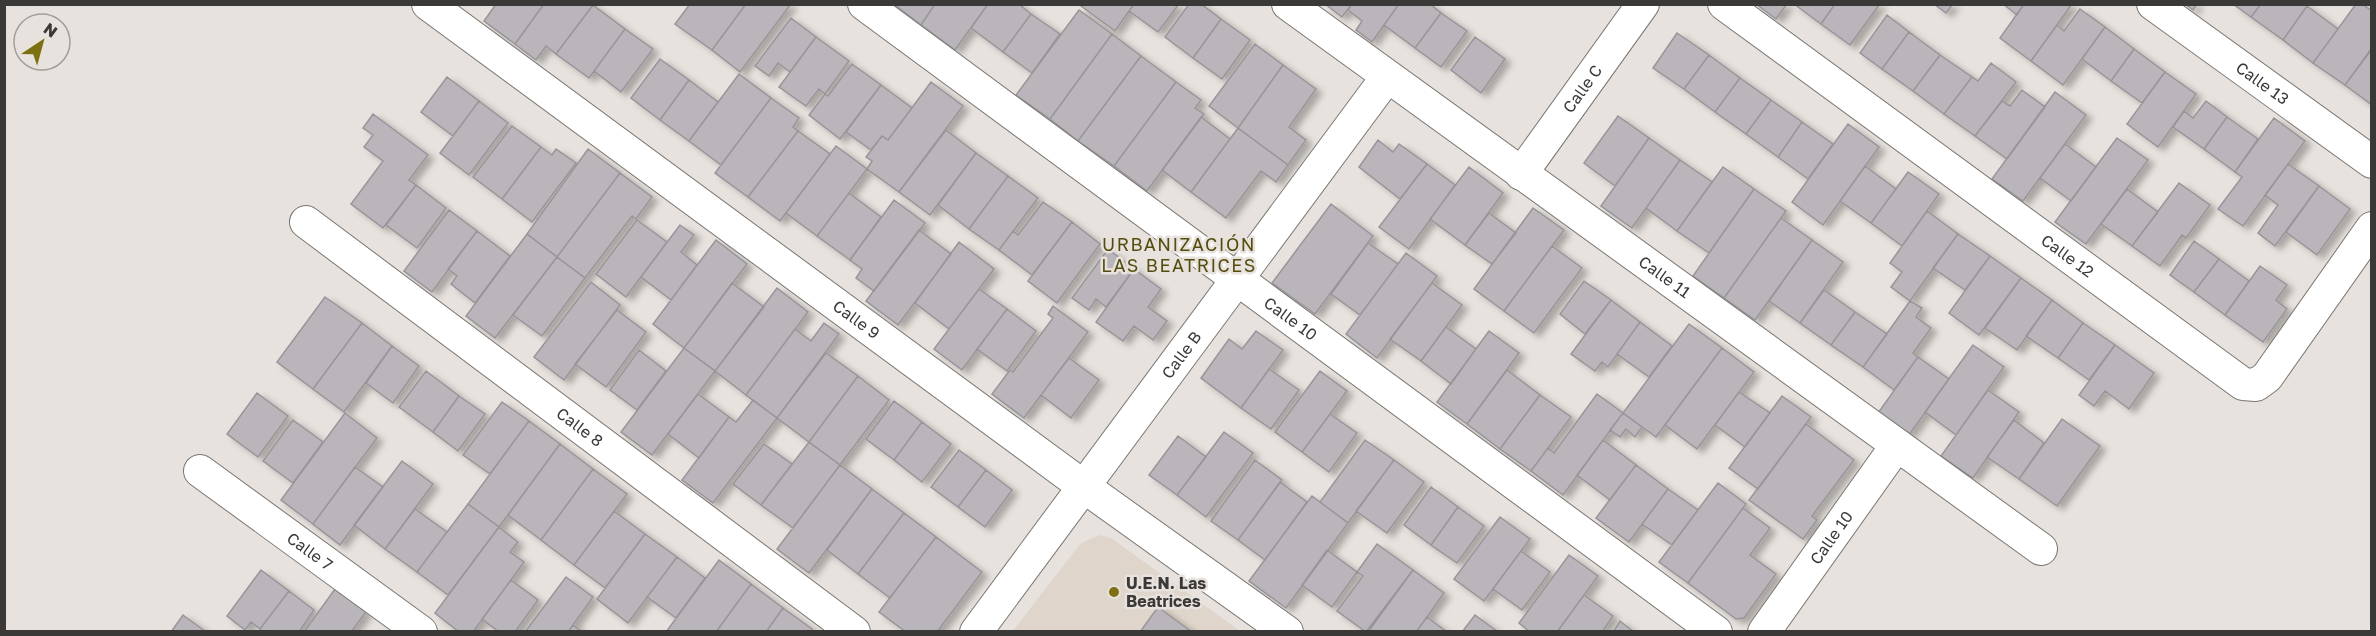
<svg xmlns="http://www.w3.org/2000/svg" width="2376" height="636" font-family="'Golos Text',sans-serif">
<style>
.built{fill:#dfd5ca}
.building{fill:#b9b5ba;stroke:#999499;stroke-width:1.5;filter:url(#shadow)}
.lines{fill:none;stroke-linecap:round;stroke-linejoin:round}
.street-casing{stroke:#7a7671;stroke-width:34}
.street{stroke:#fff;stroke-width:32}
.poi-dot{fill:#7c7010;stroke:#e7e2dd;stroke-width:2}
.labels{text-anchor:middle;stroke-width:5;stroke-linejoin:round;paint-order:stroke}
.street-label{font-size:16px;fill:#3b3937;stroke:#e7e2dd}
.poi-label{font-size:16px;font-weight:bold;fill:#3b3937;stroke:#e7e2dd;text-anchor:start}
.neighbourhood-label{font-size:18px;letter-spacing:1.5px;fill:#554d0e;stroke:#e7e2dd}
</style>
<defs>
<filter id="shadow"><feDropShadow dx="6" dy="4" stdDeviation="3" flood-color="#0004"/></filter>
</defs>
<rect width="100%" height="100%" fill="#e7e2dd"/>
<path class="built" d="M1100 535 1111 538 1240 631 1012 632 1081 543Z"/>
<path class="building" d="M496 4H544L515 44 484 21Z
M544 4 593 5 556 54 546 46 536 60 515 44Z
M690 4H746L712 50 675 24Z
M746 4H791L740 72 712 50Z
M894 4H935L921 25Z
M935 4H988L955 50 921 25Z
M988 4H1019L1031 14 1003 52 971 28Z
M1083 4H1134L1115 31 1081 6Z
M1134 4H1179L1158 32 1129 11Z
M1189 4H1201L1221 19 1193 58 1165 37Z
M1325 4H1352L1342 17Z
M1352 4H1399L1372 42 1356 30 1362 21 1348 10Z
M1399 4H1430L1441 13 1415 48 1384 25Z
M1756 4H1787L1776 19Z
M1794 4H1835L1821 24Z
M1835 4H1880L1850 45 1821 24Z
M1934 4H1953L1946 13Z
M2003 4H2024L2017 15Z
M2024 4H2072L2031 61 2000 38Z
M2185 4H2197L2193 10Z
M2233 4H2261L2251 17Z
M2261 4H2305L2307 6 2283 40 2251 17Z
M2356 4H2362L2372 11V49L2345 85 2313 63Z
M593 5 625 29 589 78 556 54Z
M2307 6 2338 29 2313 63 2283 40Z
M2080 9 2105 27 2063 85 2031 61 2057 25 2064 31Z
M1079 10 1112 34 1050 119 1016 95Z
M1441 13 1467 31 1441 67 1415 48Z
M1031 14 1060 34 1032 73 1003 52Z
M1887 15 1909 32 1882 69 1860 53Z
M791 18 816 37 790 72 778 63 769 76 755 66Z
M1221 19 1250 40 1222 79 1193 58Z
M2105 27 2134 49 2111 81 2082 59Z
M625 29 653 49 621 92 594 71Z
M1909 32 1940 55 1913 91 1882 69Z
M1677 33 1709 55 1684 89 1653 68Z
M1112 34 1141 56 1078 141 1050 119Z
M816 37 849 61 825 94 819 89 806 106 779 87Z
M1475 37 1505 59 1481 93 1451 70Z
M1255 44 1283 65 1238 128 1209 106Z
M2134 49 2165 72 2142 103 2111 81Z
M2371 49H2372V105L2345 85Z
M1709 55 1740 78 1715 112 1684 89Z
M1940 55 1972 77 1944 114 1913 91Z
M1141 56 1176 82 1114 166 1078 141Z
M660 59 689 80 660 120 631 98Z
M1991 63 2016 82 1975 136 1944 114 1972 77 1978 81Z
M852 64 881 85 840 139 809 115 825 94 828 96Z
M1283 65 1316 89 1289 127 1306 140 1288 165 1238 128Z
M2165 72 2196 94 2158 147 2127 124Z
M739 74 771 98 721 165 689 141Z
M447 77 479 101 453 136 421 112Z
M1740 78 1771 100 1746 134 1715 112Z
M689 80 718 102 689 141 660 120Z
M931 82 963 106 899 192 867 169 872 161 866 157 882 136 888 140Z
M1176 82 1201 100 1195 108 1204 114 1147 191 1114 166Z
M881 85 912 108 888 140 882 136 871 150 846 132Z
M2022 90 2045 107 2007 159 1975 136 2002 101 2010 106Z
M2055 92 2086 115 2023 201 1992 179Z
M771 98 799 118 793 127 798 131 748 197 715 173Z
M1771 100 1802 122 1778 157 1746 134Z
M479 101 508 123 469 175 440 153Z
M2206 101 2227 117 2204 149 2173 127 2184 111 2193 118Z
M373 114 428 155 409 180 416 185 383 228 351 204 383 161 364 147 373 135 363 128Z
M1618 116 1649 138 1615 186 1584 163Z
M1201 117 1230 139 1191 192 1162 170Z
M2227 117 2258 139 2235 172 2204 149Z
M2274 118 2305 141 2243 226 2218 209 2242 177 2235 172Z
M1802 122 1833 144 1808 179 1778 157Z
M1848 124 1879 147 1823 225 1792 202Z
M512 126 541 147 502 199 473 177Z
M1238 128 1288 165 1276 182 1261 171 1226 218 1191 192Z
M946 130 976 153 930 215 899 192Z
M798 131 830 154 780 221 748 197Z
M1649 138 1680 160 1632 228 1601 206Z
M2117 138 2148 160 2086 244 2055 222Z
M1378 140 1393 152 1399 144 1427 164 1400 199 1359 167Z
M2065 144 2096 167 2071 201 2040 178Z
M836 146 867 169 817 236 786 213Z
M541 147 552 155 556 149 576 163 532 222 502 199Z
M588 149 620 173 557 257 527 234Z
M976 153 1008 176 969 229 938 205Z
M1680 160 1712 182 1677 231 1646 208Z
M1427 164 1455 185 1409 249 1379 227Z
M2288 164 2319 186 2275 246 2258 233 2278 205 2265 195Z
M1865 166 1896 189 1871 223 1840 201Z
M1469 167 1503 193 1465 245 1430 219Z
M1723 167 1754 189 1709 253 1677 231Z
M1908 172 1939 194 1902 246 1871 223Z
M620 173 652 197 636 219 632 216 585 278 557 257Z
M1008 176 1038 198 999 250 969 229Z
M2179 183 2210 205 2186 238 2182 235 2160 266 2132 246Z
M416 185 446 208 417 248 386 225Z
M2319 186 2350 209 2317 255 2286 232Z
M1754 189 1786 211 1724 298 1693 276Z
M2127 189 2158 212 2132 246 2101 224Z
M849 193 881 217 850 260 817 236Z
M894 200 925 223 874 291 856 278 862 269 850 260Z
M1043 202 1072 222 1032 275 999 250 1013 231 1018 235Z
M1331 204 1373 236 1315 314 1272 283Z
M1533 208 1564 230 1504 311 1474 289Z
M449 210 477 231 432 292 404 271Z
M1927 211 1958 234 1910 301 1891 287 1902 272 1890 263Z
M1489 213 1516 233 1492 264 1465 245Z
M1781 218 1812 240 1755 320 1724 298Z
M637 220 667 242 626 297 596 274Z
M1072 222 1100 244 1057 303 1028 281Z
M680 225 694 235 681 252 697 265 671 300 641 277Z
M919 230 951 254 898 325 866 301Z
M477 231 510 256 475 303 451 284 457 276 448 269Z
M527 234 557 257 495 338 466 316Z
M1958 234 1990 256 1965 290 1933 268Z
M716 240 747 264 684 348 653 324Z
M1812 240 1843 262 1800 323 1769 301Z
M2194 241 2219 259 2194 292 2170 275Z
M959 242 994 269 949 329 915 303Z
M1368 243 1398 264 1360 315 1331 294Z
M1552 246 1582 268 1534 333 1504 311Z
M1108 249 1134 269 1106 307 1096 299 1089 310 1072 298Z
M1406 253 1437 276 1377 358 1346 334Z
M1990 256 2021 278 1979 335 1949 313Z
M557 257 585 278 542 336 513 315Z
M2219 259 2249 281 2225 315 2194 292Z
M2260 266 2287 285 2276 300 2287 309 2263 342 2225 315Z
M1134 269 1161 289 1148 307 1167 321 1153 340 1134 326 1123 341 1096 322Z
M2021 278 2052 300 2017 350 1985 328Z
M1584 281 1611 300 1585 334 1560 314Z
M591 282 620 305 564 380 534 357Z
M732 283 764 307 715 371 684 348Z
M1432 283 1462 305 1421 361 1390 339Z
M777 288 808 312 746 395 715 371Z
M979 289 1007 309 962 370 934 349Z
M1824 290 1855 312 1831 345 1800 323Z
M325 297 362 323 313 389 277 362Z
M1611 300 1640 322 1608 367 1602 362 1595 371 1571 354Z
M2052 300 2083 323 2058 358 2026 336Z
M1910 301 1922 308 1916 317 1931 328 1913 353 1918 357 1894 390 1863 367Z
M1053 306 1088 332 1024 418 992 394 1010 370 1013 372 1053 318 1048 314Z
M1007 309 1036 331 1007 371 977 349Z
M617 310 646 332 606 387 575 364Z
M1855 312 1887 334 1863 367 1831 345Z
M1640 322 1672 346 1649 377 1617 354Z
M362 323 392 346 344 412 313 389Z
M824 323 839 334 777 418 746 395 795 329 811 341Z
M2083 323 2115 345 2089 380 2058 358Z
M1689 324 1722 348 1656 437 1623 413Z
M1446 327 1476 349 1451 384 1421 361Z
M1256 331 1283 350 1241 408 1201 378 1229 339 1242 349Z
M1489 331 1519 353 1467 424 1437 402Z
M1973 345 2004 367 1956 435 1925 412Z
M2115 345 2154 373 2129 409 2105 391 2094 406 2079 395Z
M392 346 419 366 393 403 366 383Z
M684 348 715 371 652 455 621 432Z
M1722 348 1754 372 1697 449 1665 425Z
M639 350 666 371 637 410 610 390Z
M826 353 858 376 809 442 777 418Z
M1918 357 1949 379 1909 435 1878 413Z
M1069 358 1099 380 1071 418 1041 395Z
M1269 369 1299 390 1271 429 1241 408Z
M1507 370 1540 395 1500 449 1467 424Z
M426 371 459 396 433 432 399 407Z
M1320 371 1347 391 1302 452 1275 432Z
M858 376 889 400 840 465 809 442Z
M1988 390 2019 412 1973 478 1941 456Z
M1739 392 1770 413 1745 447 1715 425Z
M257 393 288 416 258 457 227 434Z
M698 394 729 417 699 458 668 434Z
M1597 394 1623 413 1563 495 1531 471 1548 448 1554 453Z
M1540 395 1571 417 1531 471 1500 449Z
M459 396 485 414 458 451 433 432Z
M1782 396 1811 417 1758 489 1729 468Z
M753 400 777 418 713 503 682 480 729 417 736 422Z
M894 401 922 422 894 460 866 439Z
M502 402 529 421 490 474 463 455Z
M345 413 377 438 313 524 281 500Z
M1623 413 1642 427 1635 437 1626 429 1620 437 1610 430Z
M1330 414 1357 433 1329 472 1302 452Z
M2062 419 2100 446 2057 506 2019 479Z
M293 420 323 442 293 483 263 461Z
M2014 420 2044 443 2019 479 1987 457Z
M529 421 560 444 499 527 468 504Z
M922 422 951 444 922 482 894 460Z
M1806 424 1854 460 1812 516 1817 520 1803 539 1749 500Z
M1224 432 1253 453 1206 517 1177 495Z
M1178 436 1206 457 1177 495 1149 475Z
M1365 440 1394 460 1348 523 1320 502Z
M1603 440 1636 465 1610 500 1577 475Z
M809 442 840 465 793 528 761 505Z
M560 444 593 469 541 540 508 515Z
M764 444 792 464 761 505 733 484Z
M959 450 986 470 958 507 931 487Z
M1255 460 1282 480 1238 540 1211 521Z
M1394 460 1424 482 1387 533 1356 511Z
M402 461 433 484 385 549 354 525Z
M840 465 872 489 809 573 777 549Z
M1636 465 1668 489 1629 542 1596 518Z
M355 467 383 487 340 545 313 524Z
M593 469 627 494 574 565 541 540Z
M986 470 1012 490 985 527 958 507Z
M1280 482 1307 502 1265 560 1238 540Z
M1718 483 1746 504 1688 583 1659 562Z
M1431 487 1458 507 1431 545 1404 525Z
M872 489 904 513 858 574 827 550Z
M1668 489 1698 510 1672 545 1642 524Z
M1312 496 1348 523 1286 608 1249 581Z
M468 504 499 527 448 595 417 572Z
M1458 507 1484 526 1457 563 1431 545Z
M1743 508 1770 528 1750 555 1776 574 1744 618 1736 619 1688 583Z
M415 509 447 532 417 572 385 549Z
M614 511 645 534 605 588 574 565Z
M904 513 936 537 890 598 858 574Z
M1500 517 1530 539 1484 601 1454 579Z
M499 527 518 542 510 552 524 562 473 632H459L435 613Z
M645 534 677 557 628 623 597 599Z
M936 537 982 572 937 632H906L879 612Z
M1377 544 1413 570 1366 632 1337 611 1363 576 1357 572Z
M1327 550 1357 572 1332 607 1302 585Z
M1521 551 1550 572 1522 610 1493 589Z
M1569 555 1598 576 1557 632H1530L1519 623Z
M677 557 705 578 676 618 647 597Z
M719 560 751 584 716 632H666Z
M261 570 289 591 260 629 251 622 245 630 227 616Z
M1413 570 1444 593 1427 617 1416 632H1368Z
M566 577 593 597 568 632H525Z
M511 580 538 600 515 632H499L482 619Z
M751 584 783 608 766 632H716Z
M335 589 366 612 351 632H304Z
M289 591 314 610 299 632H263L260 629Z
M1584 595 1613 616 1602 632H1557Z
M1158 607 1192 632H1140Z
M783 608 812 629 810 632H766Z
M183 615 206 632H171Z
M1475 615 1498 632H1462Z
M1427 617 1447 632H1416Z
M1620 621 1634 632H1613Z
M573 625 582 632H568Z"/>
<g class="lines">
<defs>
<g id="street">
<path id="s1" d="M428 4 1083 486 1287 632"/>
<path id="s2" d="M864 4 1716 632"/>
<path id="s3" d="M1288 4 2041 549"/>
<path id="s4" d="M1724 4 2243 384 2256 385 2267 377 2372 228"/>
<path id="s5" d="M2153 4 2372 162"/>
<path id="s6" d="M1521 174 1643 4"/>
<path id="s7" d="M306 222 854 632"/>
<path id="s8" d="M200 471 421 632"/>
<path id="s9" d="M976 632 1387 77"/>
<path id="s10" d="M1764 632 1897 445"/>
</g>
</defs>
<use href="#street" class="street-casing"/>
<use href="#street" class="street"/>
</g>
<circle class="poi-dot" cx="1114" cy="592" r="6"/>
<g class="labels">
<g class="street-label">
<text dy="6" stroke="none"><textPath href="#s5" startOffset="135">Calle 13</textPath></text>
<text dy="6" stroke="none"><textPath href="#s6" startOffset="105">Calle C</textPath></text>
<text dy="6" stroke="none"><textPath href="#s4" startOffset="426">Calle 12</textPath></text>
<text dy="6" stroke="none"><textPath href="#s3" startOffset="465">Calle 11</textPath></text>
<text dy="6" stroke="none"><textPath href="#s1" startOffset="532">Calle 9</textPath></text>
<text dy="6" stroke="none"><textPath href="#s2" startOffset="530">Calle 10</textPath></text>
<text dy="6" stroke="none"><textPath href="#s9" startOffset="345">Calle B</textPath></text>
<text dy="6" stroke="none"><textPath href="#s7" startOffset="342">Calle 8</textPath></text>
<text dy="6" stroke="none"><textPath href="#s10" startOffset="116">Calle 10</textPath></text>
<text dy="6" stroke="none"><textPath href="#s8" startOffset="136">Calle 7</textPath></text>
</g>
<g class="poi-label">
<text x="1126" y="589">U.E.N. Las<tspan x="1126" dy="18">Beatrices</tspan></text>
</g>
<g class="neighbourhood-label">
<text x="1179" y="251">URBANIZACIÓN<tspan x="1179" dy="21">LAS BEATRICES</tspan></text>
</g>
</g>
<rect width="2376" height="636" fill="none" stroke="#3b3937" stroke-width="12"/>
<g transform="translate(42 42) rotate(36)"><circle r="28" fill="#e7e2dd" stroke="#a29e9b" stroke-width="1.5"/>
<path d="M0-4.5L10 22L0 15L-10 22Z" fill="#7c7010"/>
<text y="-9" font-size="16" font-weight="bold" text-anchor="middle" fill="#3b3937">N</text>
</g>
</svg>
